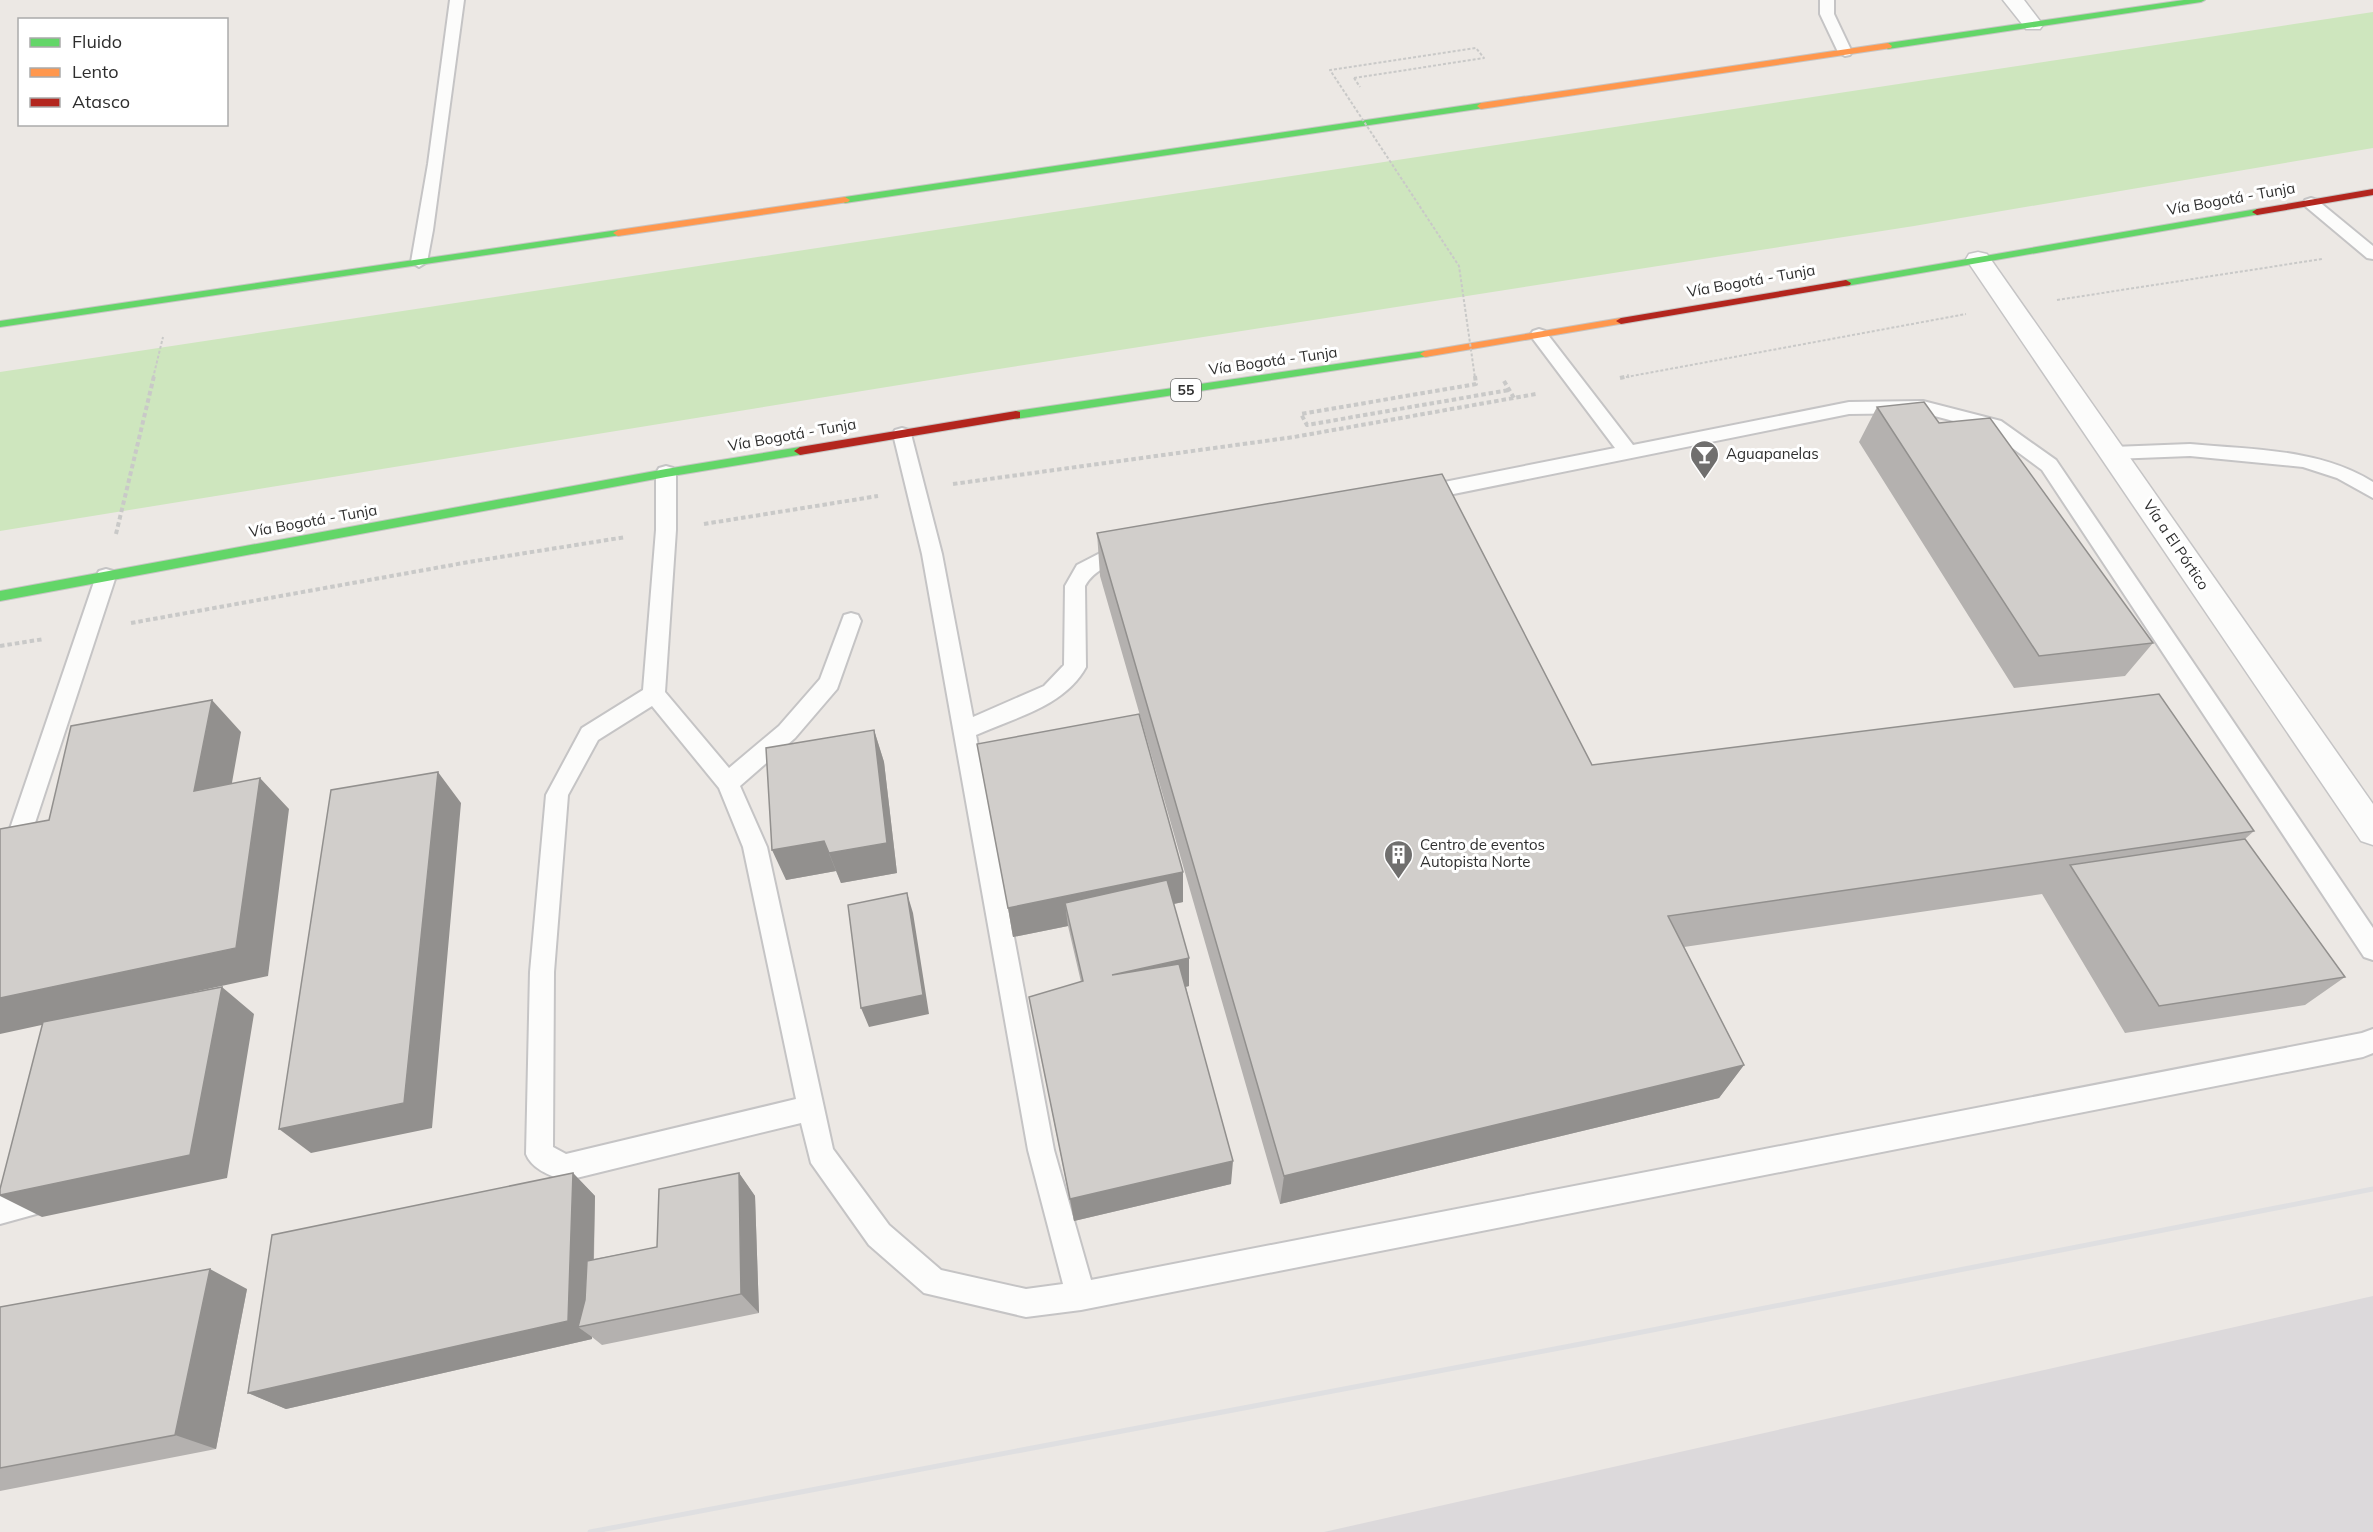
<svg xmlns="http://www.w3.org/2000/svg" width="2373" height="1532" font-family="Mulish,sans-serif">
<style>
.industrial{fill:#dcd9db}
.green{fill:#cee6be}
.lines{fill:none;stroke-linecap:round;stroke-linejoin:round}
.lane-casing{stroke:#c5c4c5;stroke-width:4}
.street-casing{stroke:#c5c4c5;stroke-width:3}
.fast-casing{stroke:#c6c5c4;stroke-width:2}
.slow-casing{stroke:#c6c5c4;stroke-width:2}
.jam-casing{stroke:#c6c5c4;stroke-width:2}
.path-far1{stroke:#c9c9c8;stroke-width:2;stroke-dasharray:3 2;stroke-linecap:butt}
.path{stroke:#c9c9c8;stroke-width:4;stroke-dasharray:4.5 3;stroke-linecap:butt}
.lane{fill:#fcfcfb;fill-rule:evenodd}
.street{fill:#fcfcfb;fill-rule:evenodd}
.fast{fill:#63d668;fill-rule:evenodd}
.slow{fill:#ff974d;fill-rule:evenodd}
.jam{fill:#b3261e;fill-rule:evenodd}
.rail{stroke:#dfdfe1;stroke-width:5}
.path-bridge-far1{stroke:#c9c9c8;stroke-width:2;stroke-dasharray:3 2;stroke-linecap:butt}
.path-bridge{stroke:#c9c9c8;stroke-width:4;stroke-dasharray:4.5 3;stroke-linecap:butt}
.wall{fill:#b4b1af}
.shaded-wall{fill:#92908e}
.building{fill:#d1cecb;stroke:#92908e;stroke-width:1.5}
.labels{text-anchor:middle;stroke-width:6;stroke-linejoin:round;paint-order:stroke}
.shield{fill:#fff;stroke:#6d6d6d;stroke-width:1.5}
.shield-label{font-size:14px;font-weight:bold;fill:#2e2e2e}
.street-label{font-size:15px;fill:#2e2e2e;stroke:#fff}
.poi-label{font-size:15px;fill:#2e2e2e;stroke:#fff;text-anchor:start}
</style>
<rect width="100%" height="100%" fill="#ece8e4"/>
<path class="industrial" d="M2373 1296V1532H1324Z"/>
<path class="green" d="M2373 12V148L1914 226 967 374 0 531V372Z"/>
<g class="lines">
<defs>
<path id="lane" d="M450 0H464L433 230 427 262 419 267 411 262 428 164Z
M1820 0H1834V14L1852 52 1850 55 1845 56 1838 52 1820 14Z
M2311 198 2317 200 2373 246V259L2367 258 2305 206 2303 203 2305 200Z
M1539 329 1545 331 1633 445 1849 402 1923 401 2001 421 2056 460 2373 928V960L2364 957 2042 470 1988 430 1923 413 1849 414 1419 501 1412 499 1409 494 1412 489 1419 487 1615 448 1530 335 1533 331Z
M902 428 909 430 911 434 942 554 973 717 1044 686 1064 665 1065 586 1077 565 1108 549 1128 544 1135 546 1138 551 1135 556C1116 562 1095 568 1085 586L1086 667C1065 706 1014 718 976 735L1054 1150 1091 1280 2362 1033 2373 1029V1053L2363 1057 1081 1310 1026 1317 924 1293 869 1245 811 1163 801 1123 564 1181C549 1175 532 1169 526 1154L530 972 546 795 582 728 643 690 656 530V473L659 468 666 466 673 468 676 473V530L665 692 729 768 779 726 820 679 844 615 851 613 858 615 861 621 837 689 795 738 740 786 767 847 833 1149 889 1225 941 1270 1026 1289 1063 1284 1028 1150 922 554 893 434 895 430ZM652 706 719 788 743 847 796 1099 566 1154 553 1147 554 972 568 795 598 740Z
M2190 444C2252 450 2318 448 2373 482V498L2337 478 2303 467 2190 456 2113 459 2106 458 2104 453 2106 448 2113 447Z
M106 569 113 571 116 576 12 893 8 900 0 903V858L96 576 99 571Z
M37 1187 47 1191 51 1201 47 1211 0 1224V1196Z"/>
<path id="street" d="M2003 0H2024L2043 25 2040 29H2026Z
M1978 252 1987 254 2373 804V845L2361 841 1966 259 1969 254Z"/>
<path id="fast" d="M2184 0H2205L2201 2 1888 49 1884 46 1888 43Z
M1481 103 1484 104V108L845 203 840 200 845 197Z
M2257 209 2260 210V214L1846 286 1841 283 1846 280Z
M618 230 623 233 621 235 0 327V321Z
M1425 351 1429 352V356L1016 419 1010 415 1016 411Z
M800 447 806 451 804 454 666 477 0 601V591L666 469Z"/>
<path id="slow" d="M1888 43 1892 46 1891 48 1481 109 1477 106 1481 103Z
M845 197 850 200 848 202 618 236 613 233 618 230Z
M1621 318 1626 321 1625 323 1425 357 1420 354 1425 351Z"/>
<path id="jam" d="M2373 189V195L2257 215 2252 212 2257 209Z
M1846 280 1851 283 1850 285 1621 324 1616 321 1621 318Z
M1016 411 1020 412V418L800 455 794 451 800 447Z"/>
</defs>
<use href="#lane" class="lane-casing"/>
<use href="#street" class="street-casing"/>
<use href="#fast" class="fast-casing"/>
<use href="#slow" class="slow-casing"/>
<use href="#jam" class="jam-casing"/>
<path class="path-far1" d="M1354 78 1360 87
M2057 300 2322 259
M153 378 163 337
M1621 378 1966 314"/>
<path class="path" d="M1620 378 1629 376
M1504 381 1514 398
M953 484 1294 437 1536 394
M704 524 878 496
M116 534 154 376
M131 623 469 562 626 537
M0 646 44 639"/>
<use href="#lane" class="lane"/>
<use href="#street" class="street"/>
<use href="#fast" class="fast"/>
<use href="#slow" class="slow"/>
<use href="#jam" class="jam"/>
<path class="rail" d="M590 1532 1586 1343 2373 1189"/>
<path class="path-bridge-far1" d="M1354 78 1484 58 1476 48 1330 70 1459 266 1475 378"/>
<path class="path-bridge" d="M1475 376 1476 384 1301 414 1307 425 1509 390"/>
</g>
<path class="wall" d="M1877 407 1939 423 2153 643 2125 676 2014 688 1859 442Z
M1097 533 1592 765 2254 831 2245 839 2345 977 2305 1005 2125 1033 2042 894 1684 947 1744 1065 1719 1098 1280 1204 1100 576Z
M874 730 884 762 897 873 841 883 836 871 786 880Z
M1183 872V902L1174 904 1189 986 1186 987 1231 1184 1074 1221 1029 997 1081 982 1068 926 1013 937 1008 908Z
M573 1173 595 1196 594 1259 657 1247 739 1173 755 1196 759 1313 602 1345 592 1337V1339L286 1409 248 1393Z
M247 1289 216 1449 0 1491V1307Z"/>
<path class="shaded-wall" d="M212 700 241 732 225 822 194 791Z
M874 730 884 762 897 873 841 883 829 853Z
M438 772 461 803 432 1128 311 1153 279 1129Z
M260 778 289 809 268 976 0 1034V998Z
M824 841 836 871 786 880 772 850Z
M1183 872V902L1070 925 1065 903 1068 926 1013 937 1008 908Z
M907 893 913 913 929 1014 869 1027 861 1008Z
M1189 958V986L1114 1003 1112 975Z
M222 987 254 1014 227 1178 42 1217 0 1196V1195Z
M1744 1065 1719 1098 1280 1204 1284 1176Z
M1233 1161 1231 1184 1074 1221 1070 1199Z
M573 1173 595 1196 592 1324 578 1327 592 1337V1339L286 1409 248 1393Z
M739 1173 755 1196 759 1313 741 1294Z
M210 1269 247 1289 216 1449 175 1435Z"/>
<path class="building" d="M1924 402 1939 423 1990 418 2153 643 2039 656 1877 407Z
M1442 474 1592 765 2159 694 2254 831 1668 916 1744 1065 1284 1176 1097 533Z
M212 700 194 791 260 778 236 948 0 998V829L49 820 71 726Z
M1139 714 1183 872 1008 908 977 744Z
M874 730 887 843 829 853 824 841 772 850 766 748Z
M438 772 404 1103 279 1129 331 790Z
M2245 839 2345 977 2159 1006 2070 865Z
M1167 880 1189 958 1112 975 1179 964 1233 1161 1070 1199 1029 997 1083 981 1065 903Z
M907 893 923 995 861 1008 848 905Z
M222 987 190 1155 0 1195V1189L43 1022Z
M573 1173 568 1321 248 1393 272 1235Z
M739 1173 741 1294 578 1327 585 1300 587 1261 657 1247 659 1189Z
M210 1269 175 1435 0 1468V1307Z"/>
<defs>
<symbol id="bar-pin" viewBox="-11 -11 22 30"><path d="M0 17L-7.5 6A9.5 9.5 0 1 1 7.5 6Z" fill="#706f6e" stroke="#fff"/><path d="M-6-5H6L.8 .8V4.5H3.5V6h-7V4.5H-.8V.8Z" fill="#fff"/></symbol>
<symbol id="building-pin" viewBox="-11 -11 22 30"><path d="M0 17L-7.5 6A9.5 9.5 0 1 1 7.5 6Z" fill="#706f6e" stroke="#fff"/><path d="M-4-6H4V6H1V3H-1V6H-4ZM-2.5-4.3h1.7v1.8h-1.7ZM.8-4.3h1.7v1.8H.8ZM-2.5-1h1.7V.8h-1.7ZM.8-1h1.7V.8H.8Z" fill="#fff"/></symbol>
</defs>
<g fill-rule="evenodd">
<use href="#bar-pin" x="1688" y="438" width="33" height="45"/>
<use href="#building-pin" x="1382" y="838" width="33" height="45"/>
</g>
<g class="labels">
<rect class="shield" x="1171" y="379" width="30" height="22" rx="4.5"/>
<g class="shield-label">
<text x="1186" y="395">55</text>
</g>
<g class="street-label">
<text transform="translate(2231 199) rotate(-10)" y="5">Vía Bogotá - Tunja</text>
<text transform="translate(1751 281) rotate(-10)" y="5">Vía Bogotá - Tunja</text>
<text transform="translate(1273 361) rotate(-8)" y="5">Vía Bogotá - Tunja</text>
<text transform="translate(792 435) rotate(-10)" y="5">Vía Bogotá - Tunja</text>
<text transform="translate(313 521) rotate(-10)" y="5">Vía Bogotá - Tunja</text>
<text transform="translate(2176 545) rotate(56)" y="5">Vía a El Pórtico</text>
</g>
<g class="poi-label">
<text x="1726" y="459">Aguapanelas</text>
<text x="1420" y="850">Centro de eventos<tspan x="1420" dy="17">Autopista Norte</tspan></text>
</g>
</g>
<rect x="18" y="18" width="210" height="108" fill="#ffffff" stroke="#ababab" stroke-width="1.5"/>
<rect x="30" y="38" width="30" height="9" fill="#63d668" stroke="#ababab" stroke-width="1.5"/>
<text x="72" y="48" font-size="18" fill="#2e2e2e">Fluido</text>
<rect x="30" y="68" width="30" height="9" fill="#ff974d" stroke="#ababab" stroke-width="1.5"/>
<text x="72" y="78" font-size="18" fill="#2e2e2e">Lento</text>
<rect x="30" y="98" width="30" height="9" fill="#b3261e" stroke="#ababab" stroke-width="1.5"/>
<text x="72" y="108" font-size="18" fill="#2e2e2e">Atasco</text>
</svg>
